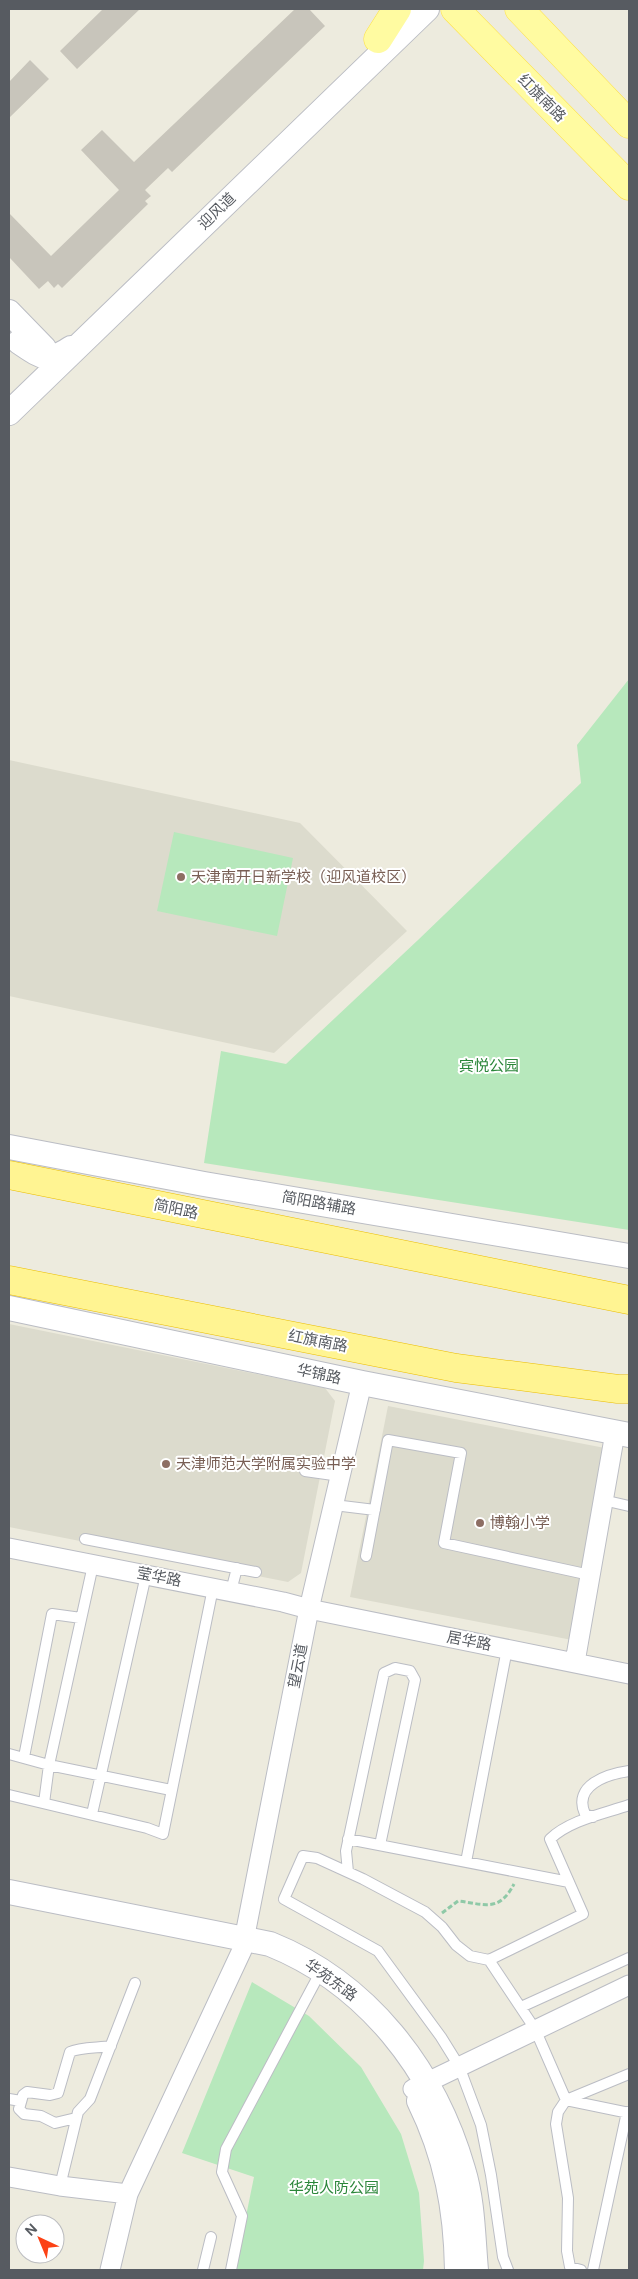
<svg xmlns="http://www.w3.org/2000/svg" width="638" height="2279" font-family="'DM Sans','Noto Sans SC',sans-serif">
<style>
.education{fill:#dcdbcd}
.green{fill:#b7e8bc}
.building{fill:#c8c5bb}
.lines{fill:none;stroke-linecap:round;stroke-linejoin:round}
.service-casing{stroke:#bbbdc4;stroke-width:12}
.minor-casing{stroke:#bbbdc4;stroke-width:21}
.tertiary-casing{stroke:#bbbdc4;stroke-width:26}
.primary-casing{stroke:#ffe145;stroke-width:29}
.trunk-casing{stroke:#ebbd00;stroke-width:29}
.path{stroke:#8fc9a7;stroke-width:3;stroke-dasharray:5 2.5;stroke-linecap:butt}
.service{stroke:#fff;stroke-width:10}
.minor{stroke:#fff;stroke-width:19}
.tertiary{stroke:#fff;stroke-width:24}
.primary{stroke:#fffba1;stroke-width:28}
.trunk{stroke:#fff492;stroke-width:28}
.education-dot{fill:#8d6e63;stroke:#fff;stroke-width:2}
.labels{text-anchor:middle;stroke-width:4;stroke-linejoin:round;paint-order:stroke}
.street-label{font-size:15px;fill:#575b61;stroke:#fff}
.education-label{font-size:15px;fill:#785e54;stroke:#fff;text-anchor:start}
.park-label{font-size:15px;fill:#2b863a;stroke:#fff}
</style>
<rect width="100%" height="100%" fill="#edebde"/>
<path class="education" d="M9 760 300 823 407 931 274 1053 9 996Z
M9 1324 325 1388 335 1401 301 1573 288 1582 9 1527Z
M388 1406 610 1449 572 1640 350 1597Z"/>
<path class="green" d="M629 679V1230L204 1163 221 1051 286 1064 418 940 581 783 577 745Z
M174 832 293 858 277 936 157 911Z
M252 1982 309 2016 361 2067 401 2134 419 2193 424 2261 423 2270H235L254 2177 182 2153Z"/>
<path class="building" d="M103 9H140L77 69 60 51Z
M295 9H309L325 26 172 172 168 168 145 190 151 196 145 201 148 204 62 288 58 284 54 288 48 281 39 289 9 257V213L51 256 119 190 81 150 102 130 134 162Z
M30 60 49 79 9 118V82Z"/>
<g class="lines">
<defs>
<path id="service" d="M305 1471 340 1476
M603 1500 629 1506
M334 1505 375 1510
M85 1539 256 1572
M366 1556 388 1440 461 1453 444 1543 590 1575
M231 1591 237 1568
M9 1754 49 1765 93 1565
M24 1757 52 1614 81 1618
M9 1795 147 1828 163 1834 213 1588
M44 1803 49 1765 171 1790
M92 1814 146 1575
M593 1817 585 1814C572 1785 608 1774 629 1771
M348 1839 569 1882
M466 1862 507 1649
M348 1872 346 1851 384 1673 395 1668 410 1671 415 1680 380 1845
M489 1960 583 1914 550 1839C570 1820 603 1814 629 1805
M521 2007 629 1958
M9 2099 21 2101
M76 2118 55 2123 41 2116 24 2114 19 2109 23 2095 27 2092 50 2095 58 2093 70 2052C80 2047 99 2048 111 2046
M60 2186 78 2112 90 2099 135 1983
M203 2270 211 2237
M231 2270 242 2216 222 2172 226 2149 321 1971
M508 2270 503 2257 491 2175 481 2125 459 2066 441 2037 378 1951 284 1899 303 1856 317 1858 363 1879 425 1912 442 1927 456 1945 470 1956 489 1960 535 2029 566 2100 629 2113
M581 2270 570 2267 567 2251 568 2198 556 2124 558 2112 566 2100 629 2074
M593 2270 627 2112"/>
<path id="minor" d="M9 1548 283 1602 309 1609 629 1674
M575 1662 615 1433
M413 2089 629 1985
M9 2177 60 2186 128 2194 110 2270
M128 2194 242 1950 309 1609 362 1383"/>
<path id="tertiary" d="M9 312 44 348
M19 342C40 356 48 364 71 348
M9 413 427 9
M9 1147 204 1184 629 1256
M9 1308 362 1383 629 1435
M9 1892 270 1944C367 1983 434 2069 463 2169 473 2201 473 2237 476 2270
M419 2101C446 2156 456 2209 457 2270"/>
<path id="primary" d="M455 9 629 186
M519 9 629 124
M378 39 397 9"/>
<path id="trunk" d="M9 1175 629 1300
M9 1280 456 1368 618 1389H629"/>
</defs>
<use href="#service" class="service-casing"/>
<use href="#minor" class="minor-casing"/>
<use href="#tertiary" class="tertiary-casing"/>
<use href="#primary" class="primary-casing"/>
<use href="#trunk" class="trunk-casing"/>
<path class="path" d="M442 1913 458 1901C484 1904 499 1913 514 1884"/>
<use href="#service" class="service"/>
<use href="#minor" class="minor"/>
<use href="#tertiary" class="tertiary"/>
<use href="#primary" class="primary"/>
<use href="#trunk" class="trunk"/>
</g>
<g class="education-dot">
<circle cx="181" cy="877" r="5"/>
<circle cx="166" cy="1464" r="5"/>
<circle cx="480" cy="1523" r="5"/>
</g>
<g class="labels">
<g class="street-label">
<text transform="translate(542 98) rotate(45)" y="5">红旗南路</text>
<text transform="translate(217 211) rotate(-44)" y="5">迎风道</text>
<text transform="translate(319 1203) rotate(10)" y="5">简阳路辅路</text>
<text transform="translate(176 1209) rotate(12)" y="5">简阳路</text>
<text transform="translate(318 1341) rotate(11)" y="5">红旗南路</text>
<text transform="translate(319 1374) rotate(12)" y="5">华锦路</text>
<text transform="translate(159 1577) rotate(11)" y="5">莹华路</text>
<text transform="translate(469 1641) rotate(11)" y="5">居华路</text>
<text transform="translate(298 1666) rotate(-79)" y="5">望云道</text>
<text transform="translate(331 1980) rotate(36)" y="5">华苑东路</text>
</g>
<g class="education-label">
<text x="191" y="882">天津南开日新学校（迎风道校区）</text>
<text x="176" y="1469">天津师范大学附属实验中学</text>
<text x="490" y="1528">博翰小学</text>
</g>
<g class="park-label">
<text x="489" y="1071">宾悦公园</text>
<text x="334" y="2193">华苑人防公园</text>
</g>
</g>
<rect width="638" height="2279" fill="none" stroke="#575b61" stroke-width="20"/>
<g transform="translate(40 2239) rotate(316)"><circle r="24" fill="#ffffff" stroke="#bcbdc0"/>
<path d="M0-4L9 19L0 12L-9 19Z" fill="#fc4215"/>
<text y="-8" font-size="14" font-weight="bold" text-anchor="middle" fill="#575b61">N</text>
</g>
</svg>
